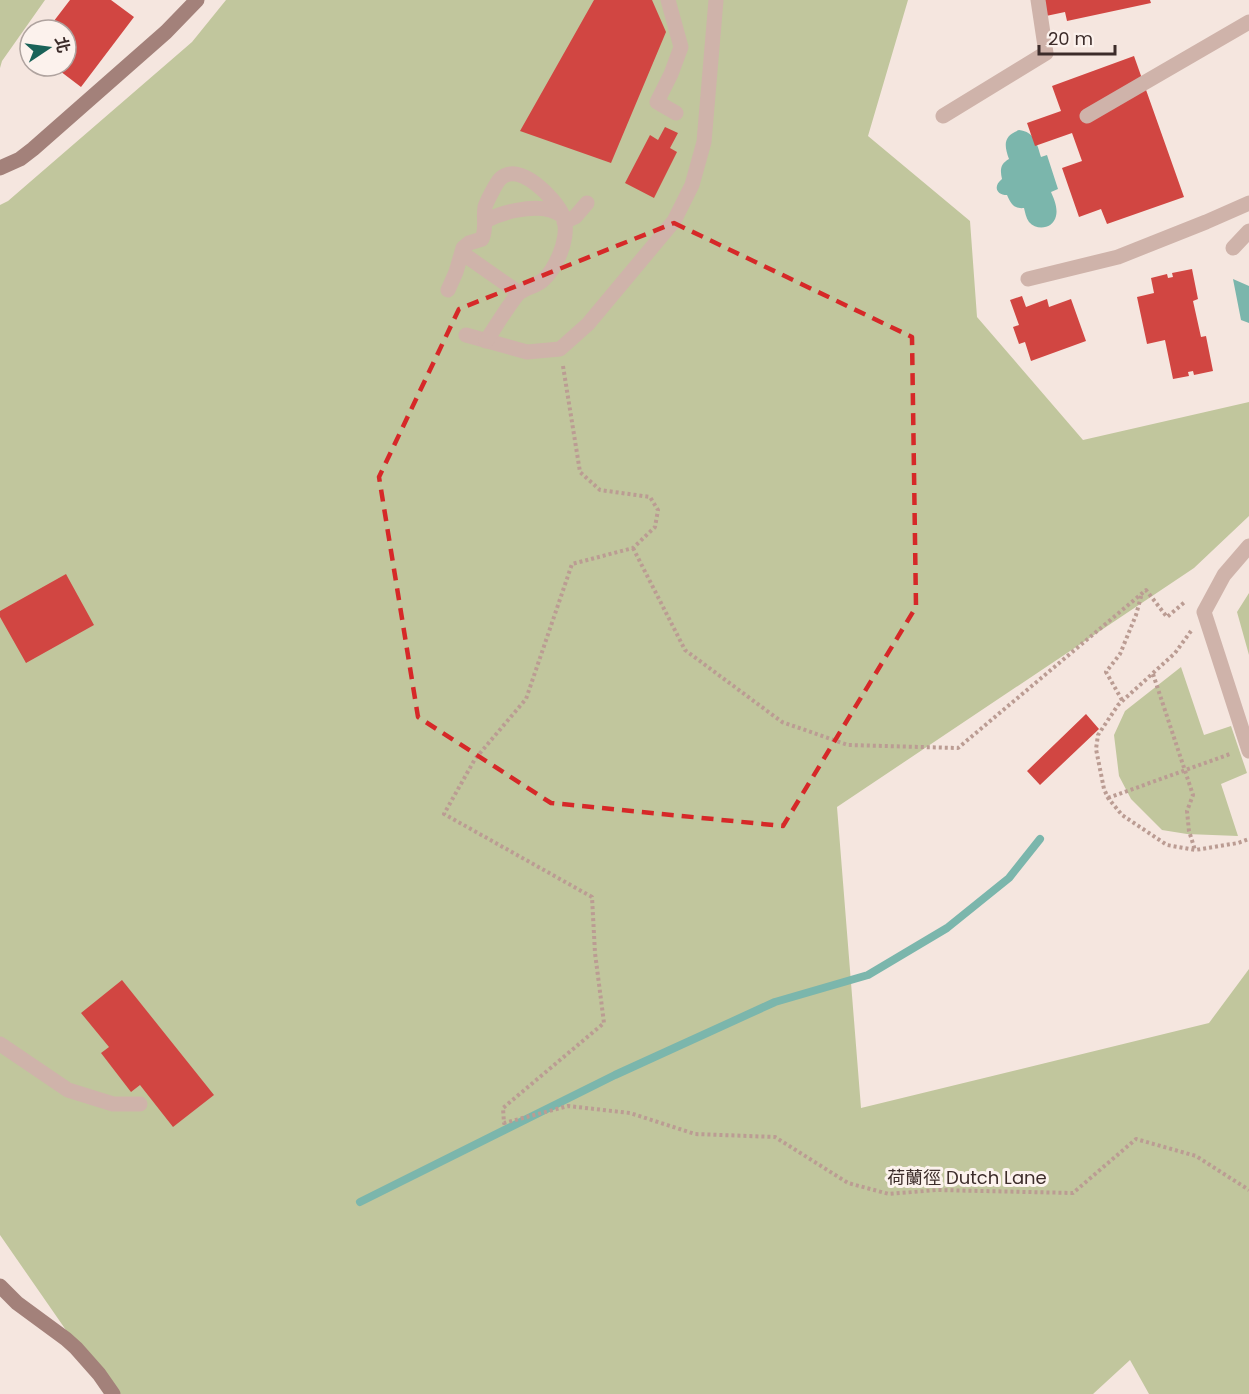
<svg xmlns="http://www.w3.org/2000/svg" width="1249" height="1394" font-family="Poppins,'Noto Sans TC',sans-serif">
<style>
.green{fill:#c1c69d}
.water{fill:#7bb6ac}
.lines{fill:none;stroke-linecap:round;stroke-linejoin:round}
.stream{stroke:#7bb6ac;stroke-width:8}
.building{fill:#d14642}
.path{stroke:#bb9c93;stroke-width:4;stroke-dasharray:3 3;stroke-linecap:butt}
.lane{stroke:#cfb3aa;stroke-width:15}
.street{stroke:#cfb3aa;stroke-width:15}
.secondary{stroke:#a3817a;stroke-width:15}
.marked{fill:none;stroke:#d62828;stroke-width:4.5;stroke-dasharray:12 8;stroke-linejoin:round}
.labels{text-anchor:middle;stroke-width:6;stroke-linejoin:round;paint-order:stroke}
.street-label{font-size:18px;fill:#3c2c2a;stroke:#fcf2ed}
</style>
<rect width="100%" height="100%" fill="#f5e6df"/>
<path class="green" d="M0 0H45L2 61 0 68Z
M226 0H908L868 136 970 221 977 317 1083 440 1249 402V516L1194 568 837 807 861 1108 1209 1023 1249 969V1394H1149L1130 1360 1093 1394H117L102 1382 0 1235V205L8 201 192 42Z
M1249 593V655L1237 612Z
M1181 667 1204 735 1231 726 1247 773 1221 784 1238 836 1187 834 1162 830 1131 799 1119 776 1114 735 1125 711Z"/>
<path class="water" d="M1019 130C1035 132 1037 144 1041 157L1047 155 1058 189 1051 192C1054 199 1058 208 1056 216 1053 229 1037 231 1029 222 1026 218 1025 212 1024 208 1014 209 1011 204 1007 195 996 195 993 186 1002 179 1000 170 1000 164 1009 159 1004 145 1003 136 1019 130Z
M1233 279 1249 286V323L1241 320Z"/>
<g class="lines">
<path class="stream" d="M360 1202 615 1075 775 1002 868 975 947 928 1009 878 1040 839"/>
</g>
<path class="building" d="M70 0H111L134 17 81 87 56 68 57 66H66V30H47Z
M594 0H652L666 32 611 163 520 131Z
M1043 0H1150L1151 3 1067 21 1065 12 1046 16Z
M1134 56 1184 197 1107 224 1101 209 1079 217 1062 168 1082 161 1072 133 1035 146 1027 123 1061 111 1052 86Z
M665 127 678 133 670 148 677 152 654 198 625 183 650 135 658 140Z
M1192 269 1198 299 1193 301 1201 337 1206 336 1213 371 1194 375 1193 371 1188 372 1189 376 1173 379 1165 340 1147 344 1137 297 1154 293 1151 278 1167 274 1168 278 1173 277 1172 273Z
M1022 296 1026 307 1047 299 1049 307 1071 299 1086 341 1031 361 1025 342 1019 344 1013 327 1019 325 1010 300Z
M66 574 94 625 26 663 0 617V611Z
M1086 714 1099 729 1040 785 1027 771Z
M122 980 214 1095 173 1127 140 1085 131 1092 101 1053 109 1047 81 1013Z"/>
<g class="lines">
<path class="path" d="M563 366 580 472 600 490 650 497 658 510 655 527 633 548 572 564 526 699 475 759 444 814 592 897 595 953 604 1023 503 1108 504 1123 568 1106 630 1113 695 1134 775 1137 848 1183 889 1194 937 1190 1073 1193 1136 1139 1196 1156 1249 1190
M633 548 685 650 782 722 848 745 958 748 1146 590 1167 617 1186 601
M1191 631 1175 653 1118 705 1098 735 1096 749 1104 789 1108 798 1122 815 1167 845 1195 850 1238 843 1249 839
M1153 674 1193 795 1187 811 1189 831 1195 850
M1122 700 1106 672 1120 654 1136 615 1142 593
M1108 798 1230 754"/>
<path class="lane" d="M668 0 681 47 671 74 657 102 676 113
M943 116 1046 53 1038 0
M1087 116 1249 22
M1233 248 1249 231
M1028 279 1118 257 1206 222 1249 203
M466 335 527 352 560 349 588 324 674 221 692 185 704 142 716 0
M0 1044 68 1090 113 1104H140"/>
<path class="street" d="M485 221C502 212 531 205 550 210 554 211 559 214 563 216
M564 222 575 217 587 203
M462 253 519 293
M448 290 456 272 463 248 469 243 482 239C487 228 483 218 485 207 486 203 496 183 500 179 519 160 556 199 563 216 568 228 564 245 559 256 556 263 550 274 544 279 537 287 524 287 517 295 506 309 496 326 486 341
M1249 546 1224 575 1204 612 1249 751"/>
<path class="secondary" d="M0 168 20 159 33 149 166 32 197 0
M0 1286 17 1303 66 1339 76 1348 99 1374 113 1394"/>
</g>
<path class="marked" d="M674 223 912 337 916 607 783 826 551 803 418 717 379 477 459 309Z"/>
<g class="labels">
<g class="street-label">
<text x="967" y="1184">荷蘭徑 Dutch Lane</text>
</g>
</g>
<g transform="translate(48 48) rotate(77)"><circle r="28" fill="#fcf2ed" stroke="#afa39f" stroke-width="1.5"/>
<path d="M0-4.5L10 22L0 15L-10 22Z" fill="#1a6258"/>
<text y="-9" font-size="16" font-weight="bold" text-anchor="middle" fill="#3c2c2a">北</text>
</g>
<path d="M1039 45v9h76v-9" fill="none" stroke="#3c2c2a" stroke-width="3"/>
<text x="1048" y="45" font-size="18" fill="#3c2c2a" stroke="#fcf2ed" stroke-width="4.5" paint-order="stroke">20 m</text>
</svg>
